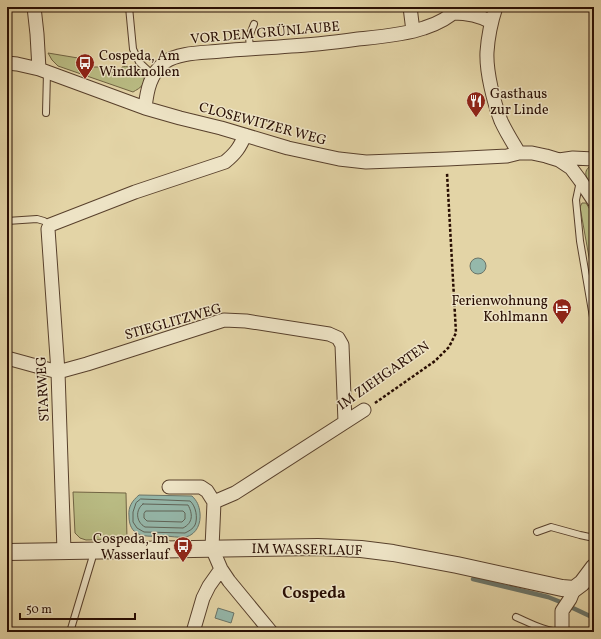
<svg xmlns="http://www.w3.org/2000/svg" width="601" height="639" font-family="Vollkorn,serif">
<style>
.green{fill:#b9bb83;stroke:#716443}
.water{fill:#95b8ab;stroke:#6a7468}
.lines{fill:none;stroke-linecap:round;stroke-linejoin:round}
.shore{stroke:#5f6357;stroke-width:1}
.stream{stroke:#6a7468;stroke-width:4.5}
.service-casing{stroke:#58402c;stroke-width:8}
.minor-casing{stroke:#58402c;stroke-width:15}
.tertiary-casing{stroke:#58402c;stroke-width:18}
.path{stroke:#290e03;stroke-width:2.5;stroke-dasharray:3 2;stroke-linecap:butt}
.service{stroke:#ede3c5;stroke-width:6}
.minor{stroke:#ede3c5;stroke-width:13}
.tertiary{stroke:#ede3c5;stroke-width:16}
.labels{text-anchor:middle;stroke-width:3;stroke-linejoin:round;paint-order:stroke}
.street-label{font-size:14px;fill:#290e03;stroke:#ede3c5}
.poi-label{font-size:14px;fill:#290e03;stroke:#ede3c5;text-anchor:start}
.quarter-label{font-size:16px;font-weight:bold;fill:#290e03;stroke:#ede3c5}
</style>
<rect width="100%" height="100%" fill="#e3d4a6"/>
<filter id="stains"><feTurbulence type="fractalNoise" baseFrequency=".005" numOctaves="4"/><feColorMatrix values="0 0 0 0 .2 0 0 0 0 .09 0 0 0 0 .02 0 0 0 .5 -.17"/></filter>
<radialGradient id="worn" r=".72"><stop offset=".6" stop-color="#630" stop-opacity="0"/><stop offset="1" stop-color="#630" stop-opacity=".3"/></radialGradient>
<path class="green" d="M48 53 84 59V67H101V73L121 72 122 67C131 65 149 71 143 84 141 88 136 90 133 92L58 66 52 60Z
M594 164V190C588 180 579 171 594 164Z
M582 203H586L594 216V285L580 207Z
M73 492 126 493 127 539 86 540 80 538 75 533Z"/>
<path class="water" d="M470 266a8 8 0 1 1 16 0a8 8 0 1 1-16 0Z
M139 495 192 496C197 501 199 505 200 513 201 523 197 534 186 537 179 538 170 536 164 536 154 536 141 538 134 531 130 527 129 521 129 516 128 507 132 501 139 495Z
M218 608 234 613 231 623 215 618Z"/>
<g class="lines">
<path class="shore" d="M141 499 190 501C196 506 198 518 195 525 193 529 189 531 185 533L144 532 137 528 133 522V512L136 503Z
M143 504 188 505C193 514 193 523 183 528L145 527C136 522 135 510 143 504Z
M146 511H183L185 513V519L182 522 147 521 144 518V514Z"/>
<path class="stream" d="M473 579 548 597 558 601 594 618"/>
<defs>
<path id="service" d="M129 7 133 49 139 62 153 75
M250 48 249 37 254 24
M46 113 47 72
M580 181 576 200 580 241 594 323
M7 221 37 219 44 221 50 225
M537 532 551 527 580 535 594 538
M516 617C530 623 546 632 562 632
M70 632 92 559 93 551"/>
<path id="minor" d="M34 7 37 34 39 69
M410 7 413 31
M496 7C491 22 488 37 487 52 486 72 494 103 501 121 506 132 513 143 519 153
M453 13C468 13 479 15 491 22
M7 63 17 64 39 69 145 108 180 118 221 128 288 148 339 159 366 162 447 159 507 156 519 153H532L546 156 559 160 571 168 580 180 594 201
M145 108C147 90 150 74 165 62 179 52 205 53 221 51 245 49 268 48 291 46 313 45 336 42 358 39 378 37 404 35 424 28 437 24 450 17 460 7
M559 160 573 158 594 159
M7 358 58 372 87 364 224 320 246 321 329 334 338 338 342 345 345 422
M169 487H201L207 491 214 502
M64 551 58 372 48 229 50 225 135 192 225 162C236 153 240 147 245 135
M193 632 203 598 209 586 221 569
M271 632 229 581 221 569 212 548 214 502 235 493 364 410
M562 632V611L570 599 574 589"/>
<path id="tertiary" d="M7 552 318 547 361 549 393 553 457 565 562 588 574 589 582 583 594 567"/>
</defs>
<use href="#service" class="service-casing"/>
<use href="#minor" class="minor-casing"/>
<use href="#tertiary" class="tertiary-casing"/>
<path class="path" d="M375 403 435 361 449 347 456 333 447 173"/>
<use href="#service" class="service"/>
<use href="#minor" class="minor"/>
<use href="#tertiary" class="tertiary"/>
</g>
<defs>
<symbol id="bus-pin" viewBox="-11 -11 22 30"><path d="M0 17L-7.5 6A9.5 9.5 0 1 1 7.5 6Z" fill="#8f2418" stroke="#ede3c5"/><path d="M-5-6H5V4H4V6H2V4H-2V6H-4V4H-5ZM-3.5-4V0h7V-4ZM-3.5 1.2v1.5H-2V1.2ZM2 1.2v1.5H3.5V1.2Z" fill="#fff"/></symbol>
<symbol id="restaurant-pin" viewBox="-11 -11 22 30"><path d="M0 17L-7.5 6A9.5 9.5 0 1 1 7.5 6Z" fill="#8f2418" stroke="#ede3c5"/><path d="M-5-6h1v4h1v-4h1v4h1v-4h1v5L-1.5 .5V6h-2V.5L-5-1ZM5-6V6H3V1.5H1.5Q1.5-4 5-6Z" fill="#fff"/></symbol>
<symbol id="hotel-pin" viewBox="-11 -11 22 30"><path d="M0 17L-7.5 6A9.5 9.5 0 1 1 7.5 6Z" fill="#8f2418" stroke="#ede3c5"/><path d="M-6-4.5h1.5V1H6V5H4.5V3h-9V5H-6ZM-4 0a1.8 1.8 0 1 1 3.6 0ZM.5 0V-2.5h3Q6-2.5 6 0Z" fill="#fff"/></symbol>
</defs>
<g fill-rule="evenodd">
<use href="#bus-pin" x="74" y="52" width="22" height="30"/>
<use href="#restaurant-pin" x="465" y="90" width="22" height="30"/>
<use href="#hotel-pin" x="551" y="297" width="22" height="30"/>
<use href="#bus-pin" x="172" y="535" width="22" height="30"/>
</g>
<g class="labels">
<g class="street-label">
<text transform="translate(265 32) rotate(-5)" y="5">VOR DEM GRÜNLAUBE</text>
<text transform="translate(263 123) rotate(15)" y="5">CLOSEWITZER WEG</text>
<text transform="translate(173 321) rotate(-16)" y="5">STIEGLITZWEG</text>
<text transform="translate(383 375) rotate(-35)" y="5">IM ZIEHGARTEN</text>
<text transform="translate(42 389) rotate(-93)" y="5">STARWEG</text>
<text transform="translate(307 549) rotate(1)" y="5">IM WASSERLAUF</text>
</g>
<g class="poi-label">
<text x="99" y="60">Cospeda, Am<tspan x="99" dy="16">Windknollen</tspan></text>
<text x="490" y="98">Gasthaus<tspan x="490" dy="16">zur Linde</tspan></text>
<text x="548" y="305" text-anchor="end">Ferienwohnung<tspan x="548" dy="16">Kohlmann</tspan></text>
<text x="169" y="543" text-anchor="end">Cospeda, Im<tspan x="169" dy="16">Wasserlauf</tspan></text>
</g>
<g class="quarter-label">
<text x="314" y="598">Cospeda</text>
</g>
</g>
<rect width="601" height="639" fill="none" stroke="#e3d4a6" stroke-width="24"/>
<rect x="8" y="8" width="585" height="623" fill="none" stroke="#290e03" stroke-width="2"/>
<rect x="12" y="12" width="577" height="615" fill="none" stroke="#290e03"/>
<path d="M20 613v6h115v-6" fill="none" stroke="#290e03" stroke-width="2"/>
<text x="26" y="613" font-size="12" fill="#290e03" stroke="#ede3c5" stroke-width="3" paint-order="stroke">50 m</text>
<rect width="100%" height="100%" filter="url(#stains)"/>
<rect width="100%" height="100%" fill="url(#worn)"/>
</svg>
